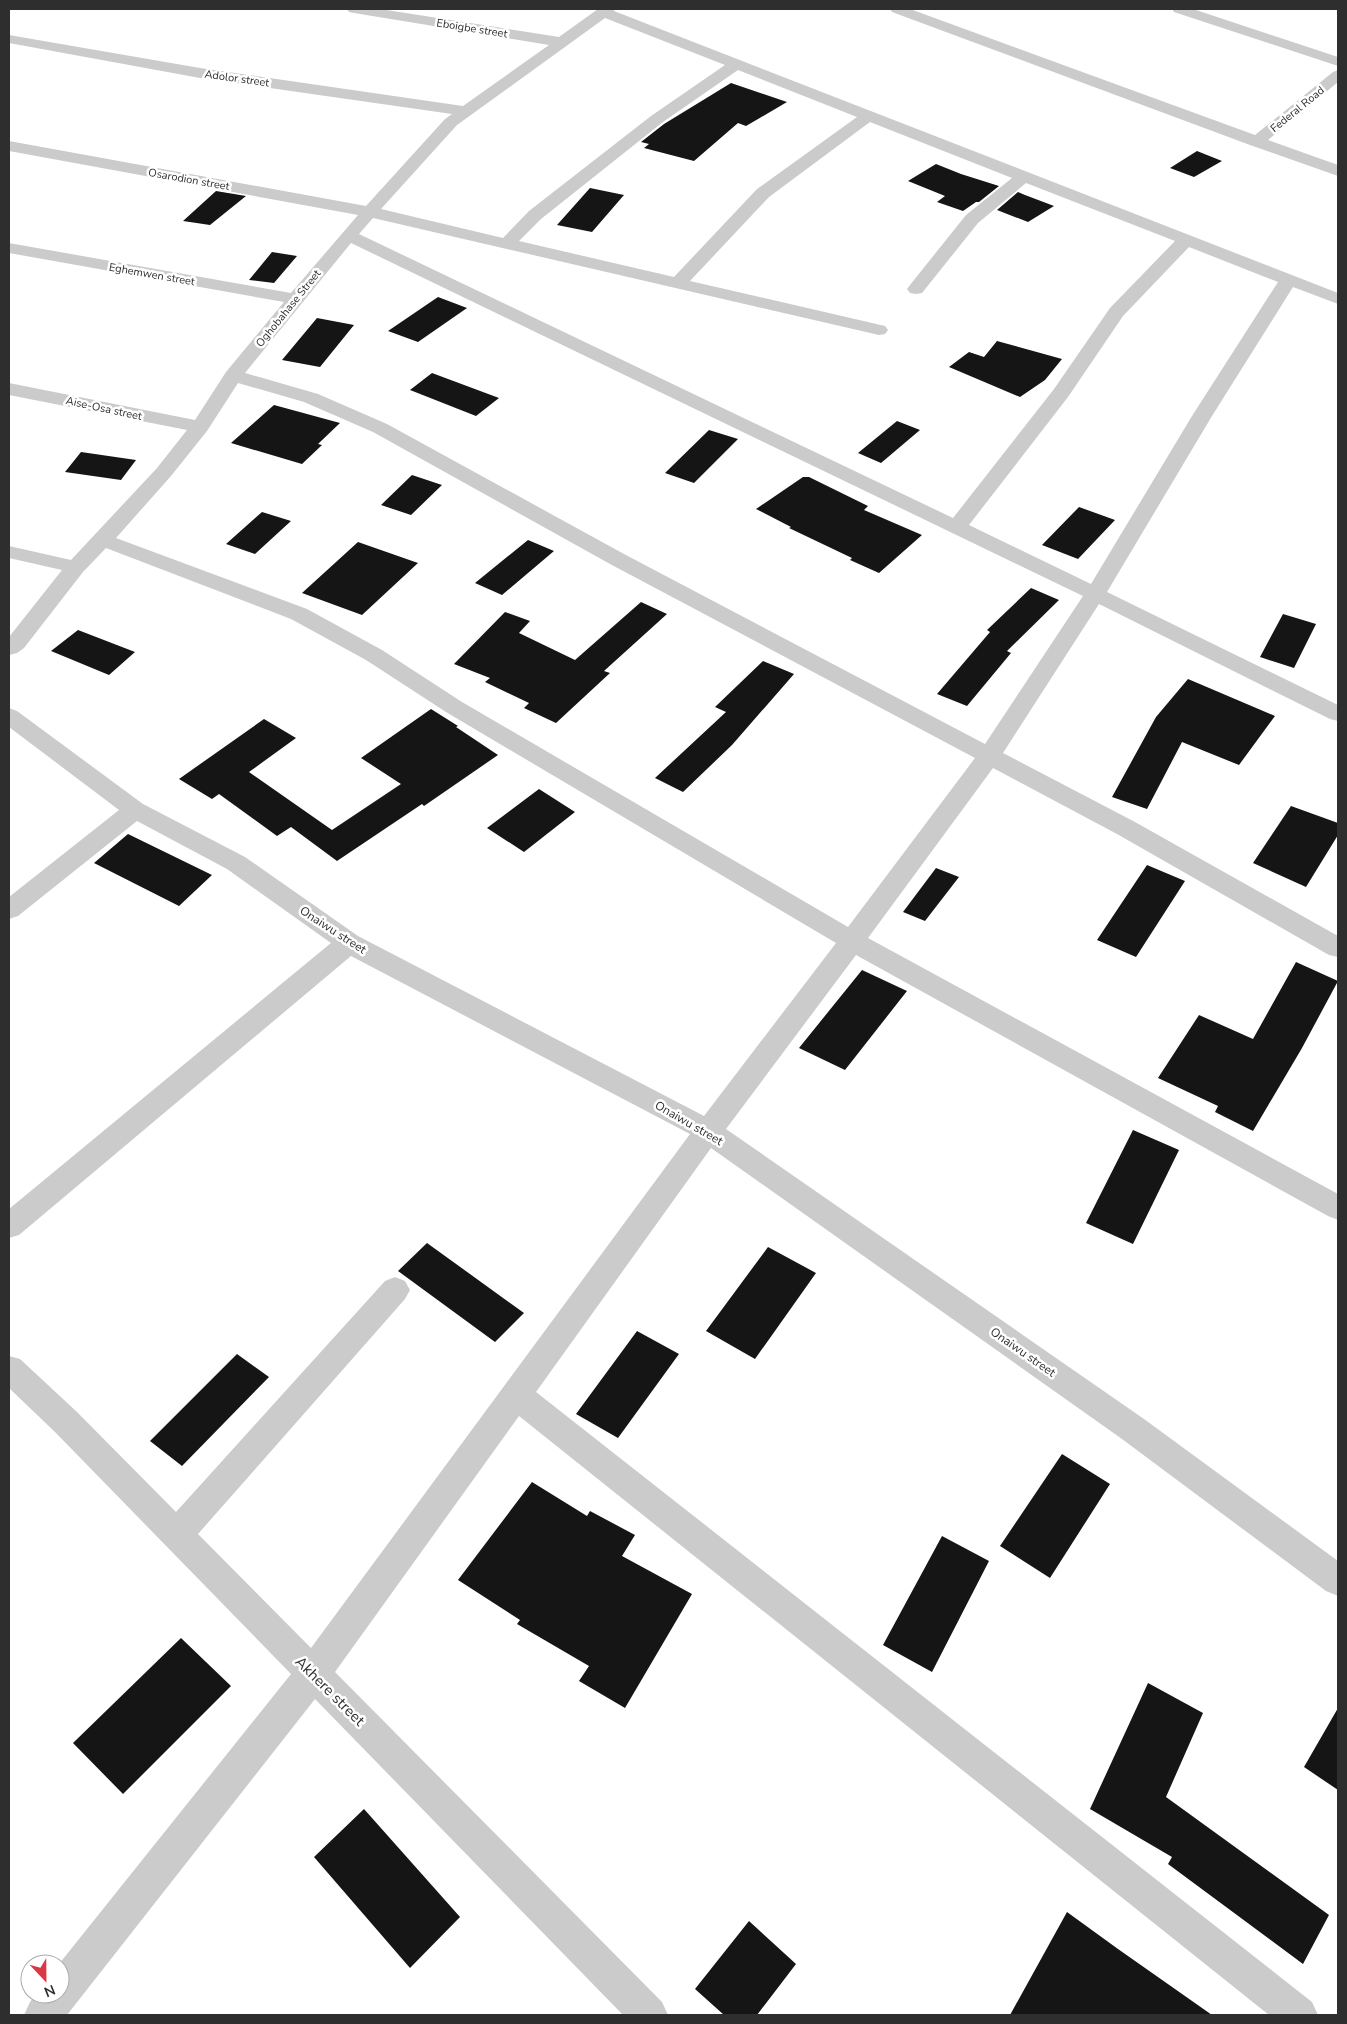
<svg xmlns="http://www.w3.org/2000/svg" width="1347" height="2024" font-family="'Nunito Sans',sans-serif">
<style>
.building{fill:#151515}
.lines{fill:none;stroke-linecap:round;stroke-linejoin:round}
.street{fill:#cbcbcb;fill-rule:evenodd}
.labels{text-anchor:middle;stroke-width:5;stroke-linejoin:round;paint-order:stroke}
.far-street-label{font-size:11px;fill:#2e2e2e;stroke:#fff}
.street-label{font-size:12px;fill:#2e2e2e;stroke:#fff}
.near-street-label{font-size:15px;fill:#2e2e2e;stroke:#fff}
</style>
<rect width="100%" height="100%" fill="#fff"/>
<path class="building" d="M731 83 787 102 746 126 738 123 694 161 644 148 649 144 641 142 664 124Z
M1197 151 1222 161 1194 177 1170 168Z
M936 164 961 174 999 186 979 202H976L963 211 937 202 945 196 908 181Z
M590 188 624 195 592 232 557 225Z
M216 191 246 196 210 225 183 221Z
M1018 192 1025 195 1054 206 1028 222 997 210Z
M272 252 297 256 274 283 249 280Z
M438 297 467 308 418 342 388 331Z
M317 318 354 325 320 367 282 360Z
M997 341 1062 359 1045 380 1020 397 949 367 969 352 984 357Z
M432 373 499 398 476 416 410 390Z
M274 405 340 423 318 444 322 445 302 464 231 443Z
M897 421 920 430 881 463 858 453Z
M709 430 738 439 694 483 665 473Z
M81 452 136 460 121 480 65 472Z
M412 475 442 485 411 515 381 505Z
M803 477H809L868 506 864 510 922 535 879 573 850 560 852 558 789 528 791 527 756 509Z
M1079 507 1115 520 1078 559 1042 545Z
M262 512 291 521 255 554 226 544Z
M528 540 554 551 502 595 475 583Z
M358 542 418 563 362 615 302 593Z
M1031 588 1059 600 1007 651 1011 653 967 706 937 694 990 632 987 630Z
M641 602 667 614 604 671 610 673 556 723 524 708 529 703 485 682 490 678 454 664 505 612 530 621 519 633 575 660Z
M1283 614 1316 624 1294 668 1260 657Z
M78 630 135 652 109 675 51 651Z
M763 661 794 674 732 745 683 792 655 778 726 712 715 707Z
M1188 679 1275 716 1239 765 1182 742 1147 809 1112 797 1156 717Z
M431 709 458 726 456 727 498 755 424 806 422 804 337 861 291 827 277 836 219 794 212 799 179 779 264 719 296 738 249 772 332 830 401 784 361 758Z
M539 789 575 812 524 852 487 828Z
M1291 806 1338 823V835L1306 887 1253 863Z
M128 834 212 875 179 906 94 863Z
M1147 865 1185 881 1136 957 1097 940Z
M936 868 959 877 925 921 903 912Z
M1296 962 1338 981 1302 1048 1253 1131 1215 1112 1218 1106 1158 1078 1199 1015 1253 1039Z
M862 970 907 991 845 1070 799 1048Z
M1133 1130 1179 1150 1133 1244 1086 1223Z
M427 1243 524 1313 495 1342 398 1271Z
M768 1247 816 1273 755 1359 706 1331Z
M637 1331 679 1354 618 1438 576 1414Z
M237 1354 269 1377 182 1466 150 1441Z
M1062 1454 1110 1484 1050 1578 1000 1546Z
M532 1482 587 1516 590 1511 635 1535 622 1556 692 1594 625 1708 579 1681 589 1666 517 1624 520 1620 458 1580Z
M942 1536 989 1561 932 1672 883 1645Z
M181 1638 231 1686 123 1794 73 1743Z
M1148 1683 1203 1713 1166 1797 1329 1915 1303 1964 1168 1864 1172 1857 1090 1809Z
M1338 1708V1790L1304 1767Z
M364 1809 460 1917 410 1968 314 1857Z
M1067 1912 1118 1949 1212 2015H1010Z
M749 1921 796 1964 757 2015H724L695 1989Z"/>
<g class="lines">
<path class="street" d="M347 9H380L559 37 598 9H615L614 11 1338 293V304L1293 287 1212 416 1107 592 1338 705V721L1330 719 1099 604 1003 753 1135 822 1338 936V957L1329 955 1117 834 993 768 868 938 1338 1194V1220L1328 1216 856 955 726 1129 1144 1419 1338 1561V1596L1326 1591 1122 1439 711 1148 536 1392 1312 2002 1318 2015H1269L519 1416 335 1672 662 2002 668 2015H623L315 1699 67 2015H24L30 2002 36 1994H60L59 1964 291 1674 55 1432 9 1388V1356L20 1359 77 1412 176 1512 385 1281 395 1277 405 1281 410 1290 405 1299 198 1534 311 1648 690 1134 351 956 19 1235 9 1238V1209L331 943 227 869 137 821 18 916 9 919V897L119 810 9 727V708L17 711 143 804 245 857 358 936 704 1116 836 943 446 712 366 660 291 619 106 548 83 572 24 648 17 653 9 655V637L62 570 9 558V546L71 560 157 468 187 430 9 395V383L195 420 226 372 284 302 9 253V243L291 293 358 215 9 151V141L366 206 445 119 452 114 200 78 9 43V35L200 68 463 106 549 45 354 13 349 12ZM605 18 725 65 651 116 529 211 503 238 381 209 457 125ZM738 70 857 117 757 189 674 277 519 241 541 219 663 122ZM870 122 1012 178 966 215 910 285 907 289 910 293 916 294 922 293 978 223 1026 183 1175 241 1110 308 1054 389 953 518 359 234 373 218 879 335 885 334 888 330 885 326 690 281 769 197ZM351 243 1083 596 985 744 624 554 387 424 318 394 245 373ZM1189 247 1278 282 1192 416 1091 584 969 525 1068 397 1123 316ZM238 383 304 402 373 432 610 564 975 758 848 927 462 702 382 650 307 609 116 538 171 476 207 431Z
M890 9H910L1255 135 1333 72 1338 70V82L1268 140 1338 165V176L1250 145 892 12Z
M1172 9H1193L1338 57V66L1174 12Z"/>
</g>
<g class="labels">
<g class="far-street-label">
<text transform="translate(472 28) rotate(9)" y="4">Eboigbe street</text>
<text transform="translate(237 78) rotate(8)" y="4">Adolor street</text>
<text transform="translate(1297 109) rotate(-39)" y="4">Federal Road</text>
<text transform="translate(189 179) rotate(10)" y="4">Osarodion street</text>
<text transform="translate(152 274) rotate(10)" y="4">Eghemwen street</text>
<text transform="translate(288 308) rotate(-51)" y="4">Oghobahase Street</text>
<text transform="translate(104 408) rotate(12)" y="4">Aise-Osa street</text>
</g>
<g class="street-label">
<text transform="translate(333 930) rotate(33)" y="4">Onaiwu street</text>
<text transform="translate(689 1123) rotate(30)" y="4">Onaiwu street</text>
<text transform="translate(1023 1352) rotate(35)" y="4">Onaiwu street</text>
</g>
<g class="near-street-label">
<text transform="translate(330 1691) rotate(45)" y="5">Akhere street</text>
</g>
</g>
<rect width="1347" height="2024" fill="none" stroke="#2e2e2e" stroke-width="20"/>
<g transform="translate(45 1979) rotate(158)"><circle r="24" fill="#ffffff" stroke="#ababab"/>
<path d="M0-4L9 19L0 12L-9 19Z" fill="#dc3843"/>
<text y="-8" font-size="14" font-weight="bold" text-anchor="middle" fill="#2e2e2e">N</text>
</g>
</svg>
